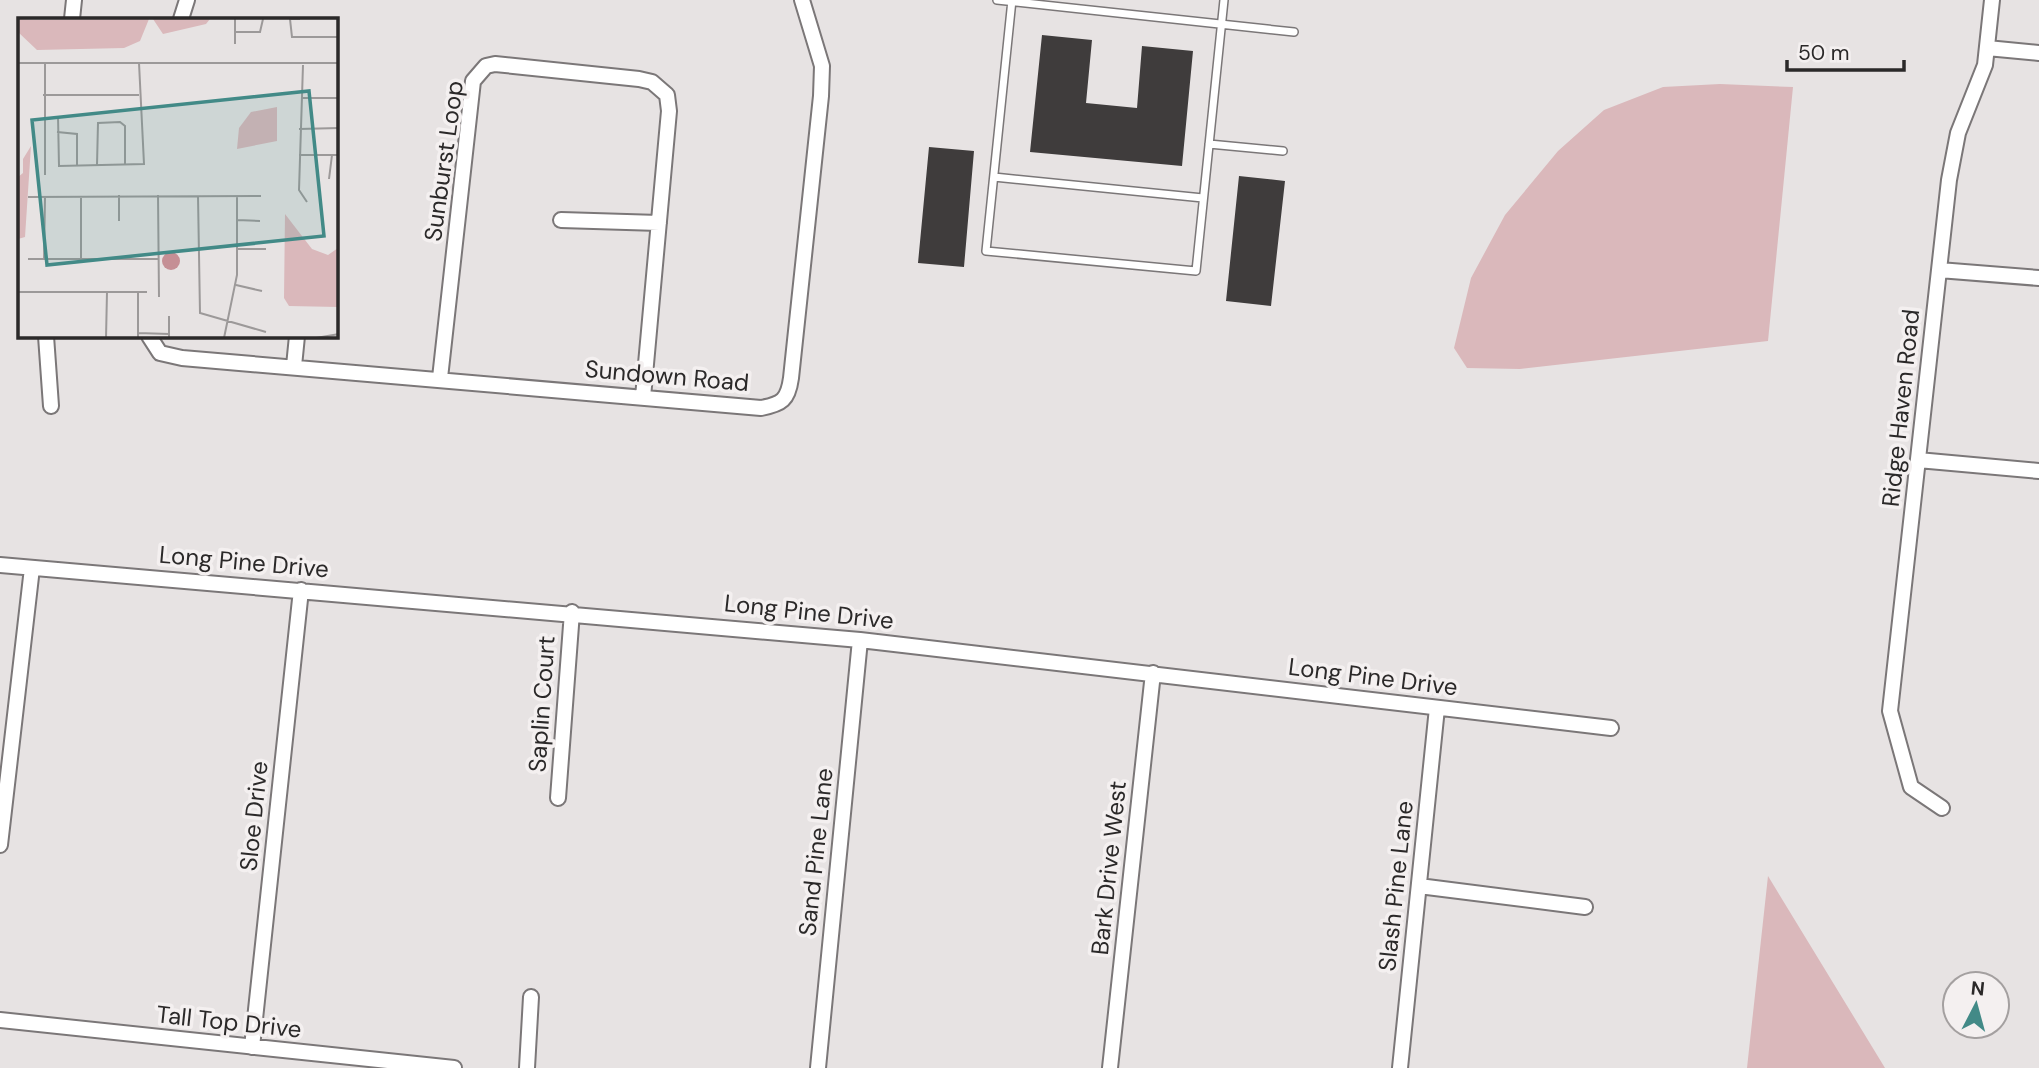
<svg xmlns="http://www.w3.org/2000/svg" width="2039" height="1068" font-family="'DM Sans',sans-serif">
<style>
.green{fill:#dab8bb}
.building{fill:#3f3c3c}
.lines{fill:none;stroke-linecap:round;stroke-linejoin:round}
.lane-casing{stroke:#7b7778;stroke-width:10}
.street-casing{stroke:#7b7778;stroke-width:18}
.lane{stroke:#fff;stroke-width:7}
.street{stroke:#fff;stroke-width:14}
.labels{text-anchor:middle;stroke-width:7;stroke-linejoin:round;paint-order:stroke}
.street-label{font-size:24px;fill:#2b2929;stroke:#f4f0f0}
.inset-road{fill:none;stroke:#9c9999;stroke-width:2}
.view{fill:#428a87;fill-opacity:0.15;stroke:#428a87;stroke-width:3.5}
.inset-edge{fill:none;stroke:#2b2929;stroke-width:3.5}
</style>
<rect width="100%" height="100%" fill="#e7e3e3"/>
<path class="green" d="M1720 84 1793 87 1768 341 1520 369 1467 368 1454 348 1471 278 1505 215 1558 151 1604 110 1663 87Z
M1768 876 1885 1068H1747Z"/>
<path class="building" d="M1042 35 1092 40 1086 103 1137 108 1142 46 1193 51 1182 166 1030 152Z
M929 147 974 151 964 267 918 263Z
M1239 176 1285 181 1271 306 1226 301Z"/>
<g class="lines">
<defs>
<path id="lane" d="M997 0 1294 32
M1012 0 986 251 1196 271 1224 0
M1209 144 1283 151
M994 177 1203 198"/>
<path id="street" d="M72 19 74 0
M181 19 187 0
M1987 48 2039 53
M561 220 659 223
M1939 270 2039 278
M46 336 51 406
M149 336 160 353 182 358 761 408C782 404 788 400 791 378L821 96 822 66 802 0
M294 366 297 336
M440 378 473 81 486 66 495 64 639 79 652 82 667 95 669 111 643 397
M1918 460 2039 471
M0 565 860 640 1611 728
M558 798 572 612
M1942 808 1911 787 1890 711 1949 180 1958 133 1985 65 1992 0
M0 845 32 568
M1419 886 1585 907
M0 1020 454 1068
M252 1047 301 590
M527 1068 531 997
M818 1068 860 640
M1110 1068 1153 673
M1400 1068 1437 708"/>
</defs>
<use href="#lane" class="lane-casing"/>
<use href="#street" class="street-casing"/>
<use href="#lane" class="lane"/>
<use href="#street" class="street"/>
</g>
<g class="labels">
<g class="street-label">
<text transform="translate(444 161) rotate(-82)" y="8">Sunburst Loop</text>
<text transform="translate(667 376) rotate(5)" y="8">Sundown Road</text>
<text transform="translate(1901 408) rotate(-84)" y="8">Ridge Haven Road</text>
<text transform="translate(244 562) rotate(5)" y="8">Long Pine Drive</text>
<text transform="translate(809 612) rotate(6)" y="8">Long Pine Drive</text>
<text transform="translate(1373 677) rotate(7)" y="8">Long Pine Drive</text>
<text transform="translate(542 704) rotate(-86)" y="8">Saplin Court</text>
<text transform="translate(254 816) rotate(-84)" y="8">Sloe Drive</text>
<text transform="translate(816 852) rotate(-84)" y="8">Sand Pine Lane</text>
<text transform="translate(1109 868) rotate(-84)" y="8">Bark Drive West</text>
<text transform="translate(1396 886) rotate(-84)" y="8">Slash Pine Lane</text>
<text transform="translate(229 1022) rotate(6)" y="8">Tall Top Drive</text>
</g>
</g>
<g transform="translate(18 18)">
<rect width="320" height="320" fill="#e7e3e3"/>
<path d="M0 1 15 2 131 1 122 23 106 30 19 32 0 14ZM135 1H192L188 6 145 16ZM259 89V123L219 131 221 110 233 94ZM13 128 7 219 0 221V159L5 155V141ZM267 196 294 231 310 237 320 230V289L271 288 266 280Z" fill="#dab8bb"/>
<path d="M144 243a9 9 0 1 1 18 0a9 9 0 1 1-18 0Z" fill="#c58f95"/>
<path class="inset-road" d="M282 1H272L274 19H321M217 14H242L245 1M217 26V1M0 45H321M27 45V157M285 47 281 172 289 184M25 77H121M284 80H321M40 98 41 148 126 146 121 45M281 111 321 110M39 114 59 116V148M281 137H321M79 147 80 105 102 104 107 108V147M311 161 314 137M101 177V203M140 177 141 279M180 178 182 295 248 314M10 179 243 178M219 202 242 203M219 231H248M10 241H140M26 241 27 180M63 241V178M218 267 244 273M0 274H129M151 298V320M120 315 151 316M88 320 89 274M120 320V274M206 320 219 257V178M298 320 321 316"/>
<path class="view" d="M291 73 306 218 29 247 14 102Z"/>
<rect width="320" height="320" class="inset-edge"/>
</g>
<g transform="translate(1976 1005) rotate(6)"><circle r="33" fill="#f4f0f0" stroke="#a4a0a0" stroke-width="2"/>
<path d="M0-5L12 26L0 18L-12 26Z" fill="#428a87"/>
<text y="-10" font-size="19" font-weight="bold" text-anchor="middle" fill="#2b2929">N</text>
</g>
<path d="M1787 60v10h117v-10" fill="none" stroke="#2b2929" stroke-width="3.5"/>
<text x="1798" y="60" font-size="21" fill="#2b2929" stroke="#f4f0f0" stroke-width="5" paint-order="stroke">50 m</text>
</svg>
